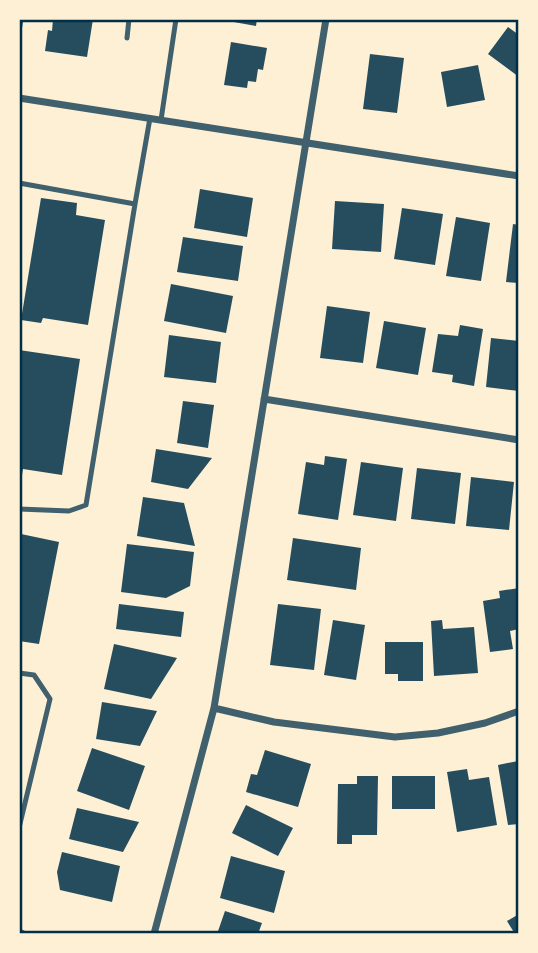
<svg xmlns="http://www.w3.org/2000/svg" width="538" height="953" font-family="Figtree,sans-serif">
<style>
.building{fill:#264d5e}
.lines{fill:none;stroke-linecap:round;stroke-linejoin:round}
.service{stroke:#3f606c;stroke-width:5}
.minor{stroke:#3f606c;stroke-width:7}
.neatline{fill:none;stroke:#003049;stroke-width:2.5}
</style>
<rect width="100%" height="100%" fill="#fdf0d5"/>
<path class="building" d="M53 19H93L87 57 45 51 48 30 52 31Z
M217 19H257L256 26Z
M508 27 519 35V77L488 54Z
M231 42 267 48 263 70 258 69 256 82 248 81 247 88 224 85Z
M370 54 404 58 397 113 363 109Z
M478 65 485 100 447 107 441 72Z
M200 189 253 198 247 237 194 228Z
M41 198 77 203 76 215 105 220 88 325 43 318 41 323 21 320Z
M335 201 384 204 381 252 332 249Z
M402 208 443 214 435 265 394 259Z
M456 217 490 223 481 281 446 276Z
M513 224 519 225V283L506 282Z
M183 237 243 246 238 281 177 272Z
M171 284 233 296 226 333 164 321Z
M327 306 370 312 363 363 320 358Z
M384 321 426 328 418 375 376 368Z
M460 325 483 329 474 386 452 382 453 375 432 372 438 334 458 336Z
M169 335 221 342 216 383 164 377Z
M491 338 519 341V391L486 387Z
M19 350 80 359 62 475 23 469 22 475H19Z
M183 401 214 405 208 448 177 443Z
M156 449 212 458 188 489 151 482Z
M325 456 347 459 338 520 298 514 306 462 324 465Z
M361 462 403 468 396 521 353 515Z
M417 468 461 473 455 524 411 519Z
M471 477 514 482 509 530 466 526Z
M143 497 184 503 195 546 137 536Z
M21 534 59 542 39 644 19 641V546Z
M293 538 361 548 356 590 287 580Z
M127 544 194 552 190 586 166 598 121 592Z
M519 588V629L510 631 513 649 490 652 483 601 500 598 499 591Z
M119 604 184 612 181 637 116 629Z
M278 604 321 609 314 670 270 665Z
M333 620 365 625 356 680 324 675Z
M442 620 443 629 474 627 478 673 434 676 431 621Z
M385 642H423V681H398V674H385Z
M114 644 177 658 151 699 104 689Z
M102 702 157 711 140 746 96 739Z
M92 748 145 766 129 810 77 791Z
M265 750 311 764 298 807 246 792 251 774 257 775Z
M518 761 519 824 508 825 498 765Z
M467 769 469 780 489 777 497 825 457 832 447 772Z
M357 776H378L377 835H352V844H337L338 784H357Z
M392 776H435V809H392Z
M246 805 293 828 278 856 232 833Z
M77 808 139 822 123 852 69 839Z
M62 852 120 866 112 902 60 890 57 872Z
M231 856 285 871 274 913 220 898Z
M225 911 262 923 258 934H217Z
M519 914V934H515L507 921Z"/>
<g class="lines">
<path class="service" d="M19 31 21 19
M127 38 129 19
M161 120 176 19
M19 183 135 204 150 118
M19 509 69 511 86 505 135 204
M19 673 34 675 50 699 19 828"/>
<path class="minor" d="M19 98 519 176
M264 399 519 440
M214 708 274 722 395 737 438 733 485 723 519 711
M19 932 23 934
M154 934 214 708 326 19"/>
</g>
<rect width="538" height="953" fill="none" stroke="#fdf0d5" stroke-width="42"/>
<rect x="21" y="21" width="496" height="911" class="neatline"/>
</svg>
